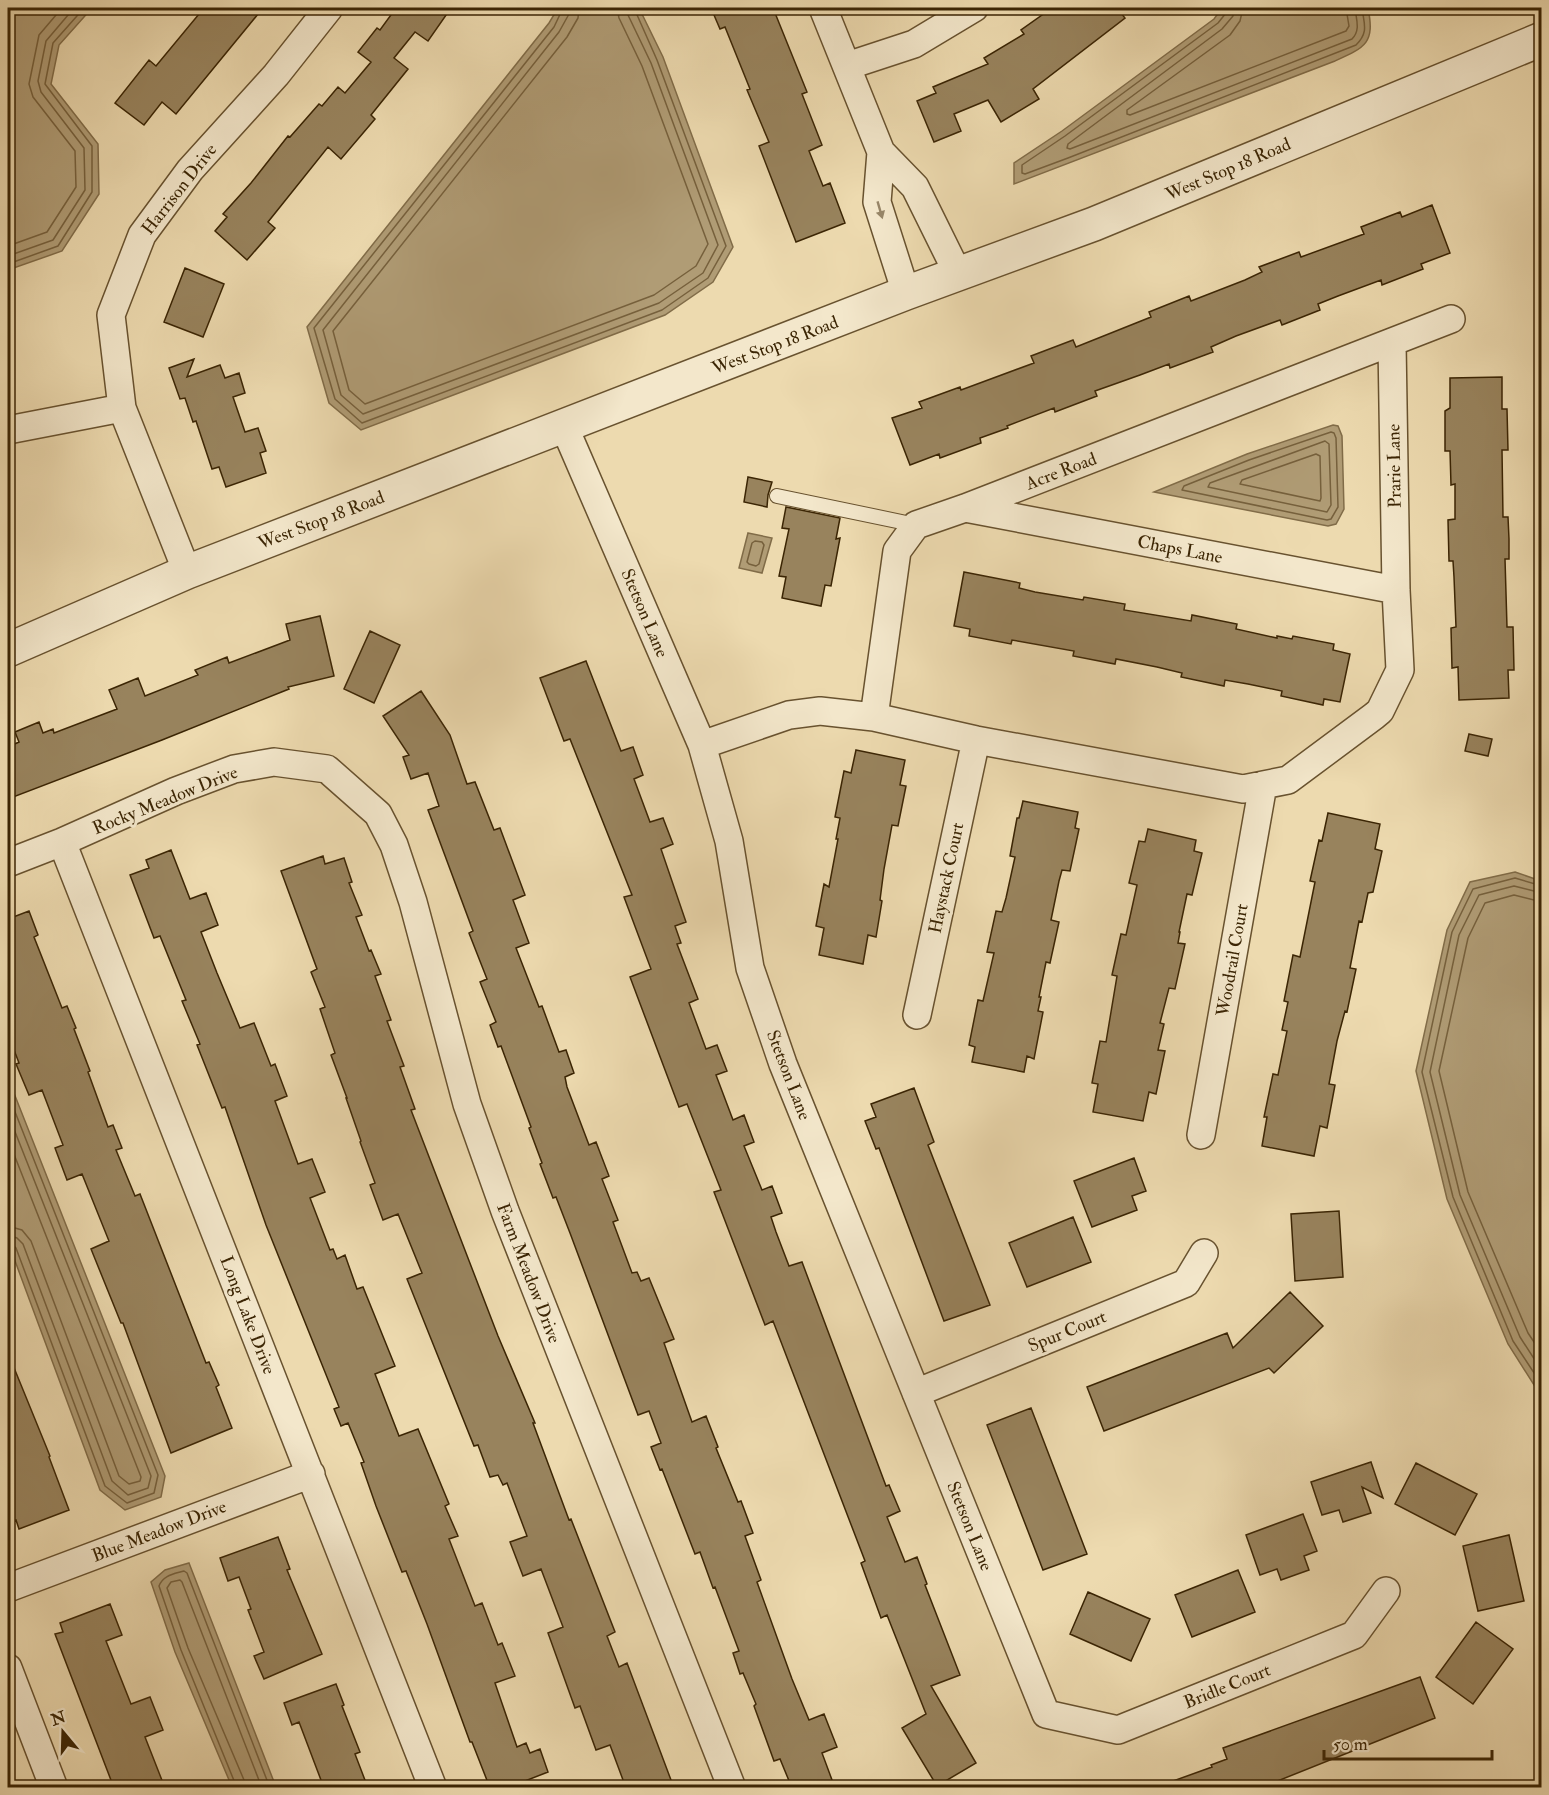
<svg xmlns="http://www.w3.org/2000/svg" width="1549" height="1795" font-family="'IM FELL Double Pica',serif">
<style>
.water{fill:#b09c75;stroke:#816c48;stroke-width:1.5}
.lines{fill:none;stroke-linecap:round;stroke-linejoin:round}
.shore{stroke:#76603c;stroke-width:1.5}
.building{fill:#98835d;stroke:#3b2504;stroke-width:1.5}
.service-casing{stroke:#68522f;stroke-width:16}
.minor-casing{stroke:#68522f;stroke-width:30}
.tertiary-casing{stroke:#68522f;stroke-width:36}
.service{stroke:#f3e7cb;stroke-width:14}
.minor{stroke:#f3e7cb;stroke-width:27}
.tertiary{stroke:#f3e7cb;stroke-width:33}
.oneway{fill:#978668}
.labels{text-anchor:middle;stroke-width:6;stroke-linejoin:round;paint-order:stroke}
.street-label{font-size:18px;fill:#3b2504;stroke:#f3e7cb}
</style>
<rect width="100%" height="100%" fill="#eddaaf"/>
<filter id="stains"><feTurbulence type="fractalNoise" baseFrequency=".00333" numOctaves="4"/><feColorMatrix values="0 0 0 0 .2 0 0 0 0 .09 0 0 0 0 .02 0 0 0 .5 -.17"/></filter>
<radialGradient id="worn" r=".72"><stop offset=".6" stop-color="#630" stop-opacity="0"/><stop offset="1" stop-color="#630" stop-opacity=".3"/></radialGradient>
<path class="water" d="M8 8H92L59 45 51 84 98 144 99 194 62 251 8 270Z
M558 8H639L663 57 733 247 713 282 665 315 361 430 329 403 307 327 549 23Z
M1222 8H1368C1375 43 1366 47 1335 61L1014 184V163L1062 131 1214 19Z
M1333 425 1338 426 1342 436 1344 509 1336 524 1328 526 1154 492 1247 454Z
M748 533 772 538 762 573 739 568Z
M1515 872 1541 881V1396L1508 1344 1447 1199 1416 1071 1447 930 1470 882Z
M8 1078 165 1476 161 1497 125 1510 100 1490 8 1242Z
M189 1563 276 1787H232L175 1652 151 1582 165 1570Z"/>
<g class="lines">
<path class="shore" d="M563 8 554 27 314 328 335 399 362 423 662 310 708 278 726 246 657 60 634 8
M570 8 569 14 559 32 323 330 341 395 363 414 659 303 703 273 718 245 651 63 628 15 626 8
M579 8 578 18 567 37 333 331 349 390 365 404 654 295 696 266 708 244 642 66 619 18 617 8
M1227 8 1226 13 1218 23 1065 136 1022 165V173L1025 174 1068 158 1356 45C1369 32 1364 24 1362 8
M1234 8 1233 16 1222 29 1068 144 1067 148 1070 149 1352 39C1361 30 1356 19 1355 8
M1243 8 1240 21 1230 35 1127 110V114L1130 115 1346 31 1349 26 1346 8
M8 246 47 232 76 187 75 151 33 97 29 84 39 35 62 8
M8 256 53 240 85 190 84 148 41 92 38 81 46 41 74 8
M8 264 58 246 92 192V146L45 84 53 43 84 8
M1331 432 1334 433 1336 438 1338 507 1331 519 1327 520 1182 490 1184 486 1249 460Z
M1325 441 1329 444 1331 505 1327 512 1208 487 1210 483Z
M1316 454 1320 456 1321 498 1320 501 1240 484 1242 480Z
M755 541 762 542 764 545 759 564 756 566 749 564 747 562 752 543Z
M1542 886 1515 878 1473 889 1452 932 1422 1072 1453 1197 1513 1341 1542 1385
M1542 893 1514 886 1479 895 1459 935 1430 1072 1460 1195 1520 1337 1542 1371
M1542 902 1514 895 1485 903 1468 938 1439 1071 1468 1192 1528 1333 1542 1354
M8 1094 158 1475 154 1493 127 1503 105 1486 16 1248 12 1244 8 1243
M8 1114 151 1476 148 1488 128 1495 112 1481 23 1244 17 1238 8 1235
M8 1139 141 1477 140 1481 129 1484 119 1476 31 1241 22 1230 8 1226
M237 1788 181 1650 159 1586C163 1575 174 1574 184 1571L187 1573 270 1788
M245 1788 244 1780 188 1648 167 1588 171 1582 180 1580 182 1582 262 1788"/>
</g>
<path class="building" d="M204 8H263L176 114 162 102 144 125 115 103 149 60 156 66Z
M396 8H451L428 41 415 32 394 58 408 69 371 115 375 119 341 159 328 147 268 222 275 228 247 260 215 231 227 217 223 214 251 183 288 136 290 137 319 104 322 106 338 87 345 93 371 62 358 52 377 28 380 30Z
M711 8H773L807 92 802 94 822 145 809 151 823 186 830 183 845 223 796 242 759 146 769 142 747 90 750 89 725 27 720 29Z
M1052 8H1117L1125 18 1033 89 1039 99 1001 122 988 100 954 114 961 131 934 142 917 101 936 93 933 87 988 64 984 58 1024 34 1021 30Z
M1432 205 1450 253 1421 264 1423 269 1382 285 1381 280 1338 296 1318 304 1320 310 1282 325 1280 320 1236 336 1211 347 1213 352 1170 368 1169 364 1140 375 1095 391 1097 396 1055 412 1054 408 1007 426 1008 428 980 438 981 443 940 458 939 454 910 465 892 418 922 408 919 402 960 387 961 390 1034 363 1031 356 1073 340 1076 347 1151 317 1149 312 1189 296 1191 301 1245 280 1262 272 1259 267 1299 252 1301 257 1364 234 1361 227 1400 212 1402 217Z
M185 268 224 284 203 337 164 322Z
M194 359 187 377 220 365 225 378 239 373 245 393 233 397 245 432 258 428 266 451 260 453 266 473 226 487 219 467 212 469 196 421 193 422 185 398 180 399 169 368Z
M1502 377V409H1507L1508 450H1502L1503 517H1508L1509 539V559H1505L1507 627H1513L1514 670H1508L1509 698 1459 700 1458 667 1452 668 1451 628 1456 627 1454 577 1453 561H1449L1448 520 1455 519V484L1451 485 1450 451H1445V411L1450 408V378Z
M748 477 772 482 768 495 767 507 744 502Z
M786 507 840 518 836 539 840 538 831 586 825 585 821 606 782 598 786 577 779 576 789 529 782 528Z
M964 572 1020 583 1019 588 1035 592 1083 600 1084 597 1125 604 1124 610 1191 621 1192 615 1237 624 1236 629 1277 638V636L1292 639 1293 636 1334 644 1333 650 1350 654 1340 702 1324 699 1323 705 1281 696 1282 691 1248 684 1225 680 1224 686 1181 677 1182 673 1157 667 1116 659 1115 664 1073 656 1074 651 1012 640 1011 644 969 636 970 629 954 626Z
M320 616 334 676 288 687 289 689 162 740 8 799V747L19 742 15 732 39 722 43 733 53 729 54 733 117 709 109 690 138 678 145 696 198 675 195 670 227 657 229 663 290 640 286 624Z
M370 631 400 645 374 703 344 689Z
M586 661 621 751 633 747 643 775 634 779 650 822 663 818 673 844 661 849 686 922 675 926 681 943 677 944 698 999 689 1003 706 1049 717 1045 727 1071 716 1075 733 1120 744 1115 754 1142 744 1146 762 1190 772 1186 782 1213 771 1217 776 1232 789 1266 802 1262 886 1486 889 1485 900 1511 887 1517 905 1562 917 1557 927 1584 925 1585 960 1675 931 1686 976 1763 937 1786 902 1728 926 1714 887 1615 881 1618 861 1563 865 1561 773 1321 765 1325 714 1192 721 1190 687 1104 679 1107 630 977 651 969 624 897 632 895 570 739 564 741 540 678Z
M421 691 450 735 467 784 475 782 494 830 500 828 525 895 513 900 529 943 516 948 539 1007 542 1006 559 1052 566 1050 574 1073 565 1077 567 1087 589 1145 596 1142 609 1176 602 1179 618 1220 613 1222 632 1273 637 1272 641 1281 649 1278 674 1339 664 1343 692 1422 706 1416 718 1447 716 1448 738 1502 741 1501 753 1533 745 1536 761 1580 757 1582 792 1679 809 1720 824 1714 837 1747 822 1753 835 1788H792L780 1759 774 1761 754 1706 756 1704 743 1673 740 1674 733 1653 739 1651 715 1587 713 1588 700 1552 695 1554 662 1469 660 1470 651 1447 661 1443 649 1411 638 1415 570 1233 556 1197 553 1198 540 1164 542 1163 529 1128 531 1127 501 1046 498 1047 490 1025 496 1022 480 982 487 979 469 933 473 931 428 810 439 806 428 773 411 779 403 757 409 755 383 716Z
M1469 734 1492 739 1488 756 1465 751Z
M856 750 905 760 900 785 906 786 898 826 892 825 884 869 880 900 882 901 876 937 868 935 863 964 819 955 824 928 816 926 824 884 829 887 838 839H836L840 818 835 817 844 771 851 773Z
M1023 801 1078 812 1075 828 1079 829 1070 871 1062 870 1059 881 1051 920 1059 922 1050 963 1046 962 1039 997H1041L1038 1011 1043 1012 1034 1059 1027 1056 1024 1072 972 1062 975 1047 969 1045 978 1000 983 1001 994 953 987 952 996 911 1002 912 1006 898 1015 857 1010 856 1017 818H1019Z
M1328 813 1380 824 1375 849 1382 851 1373 892 1368 893 1362 922 1359 921 1350 968 1356 969 1347 1012 1345 1011 1337 1041 1329 1084 1335 1085 1327 1128 1320 1126 1314 1156 1262 1146 1267 1117H1264L1273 1074 1278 1075 1287 1031 1282 1030 1288 1002 1284 1001 1293 955 1300 957 1315 882 1310 881 1319 840 1322 841Z
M1148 829 1196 840 1194 851 1202 853 1192 895 1187 894 1179 932H1180L1178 943 1185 944 1175 989 1169 988 1160 1023 1164 1024 1158 1050 1165 1051 1156 1094 1149 1092 1143 1121 1093 1112 1098 1084 1092 1083 1100 1041 1106 1042 1117 976 1112 975 1121 934 1126 935 1137 885 1129 883 1139 841 1145 842Z
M171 850 190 899 206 893 218 925 201 932 217 973 240 1028 254 1023 271 1066 275 1064 287 1096 275 1101 298 1164 312 1159 325 1192 310 1198 330 1250 333 1249 337 1259 345 1255 357 1289 363 1287 395 1366 375 1374 399 1436 418 1429 449 1504 445 1506 458 1536 449 1539 475 1606 482 1603 498 1645 502 1643 515 1676 495 1683 517 1747 526 1743 530 1753 540 1749 548 1772 507 1788H490L472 1742H470L427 1624 406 1571 402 1572 376 1506 361 1463 364 1462 348 1423 341 1426 334 1409 339 1407 266 1225 225 1107 222 1108 197 1045 200 1044 182 1001 186 1000 160 936 154 938 130 875 149 868 146 860Z
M323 856 325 864 344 858 352 882 349 883 362 915 356 917 369 951 371 950 381 974 375 976 391 1020 387 1021 404 1066 400 1067 415 1109 411 1110 498 1336 535 1423H533L569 1520 571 1519 615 1632 607 1636 619 1667 627 1663 674 1788H626L610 1745 596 1750 580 1706 575 1708 548 1633 563 1627 541 1569 523 1576 510 1542 527 1536 507 1483 503 1485 498 1475 490 1477 478 1445 474 1446 407 1279 422 1273 398 1214 383 1220 370 1185 375 1183 360 1142 361 1141 346 1098H347L331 1055 335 1053 320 1009 325 1007 311 972 317 969 281 871Z
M29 911 38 935 34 937 62 1008 67 1006 76 1028 74 1029 90 1071 88 1072 108 1127 113 1125 122 1148 116 1150 135 1196 140 1194 206 1363 209 1362 219 1385 216 1387 232 1428 171 1453 123 1323H121L91 1249 109 1241 82 1174 67 1180 55 1148 63 1145 42 1090 29 1095 16 1064 19 1063 8 1034V919Z
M914 1088 934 1142 928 1145 990 1305 944 1321 879 1148 876 1149 865 1121 876 1117 871 1104Z
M1134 1158 1146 1191 1132 1196 1137 1210 1092 1227 1074 1181Z
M1339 1211 1343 1277 1295 1281 1291 1214Z
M1073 1217 1091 1262 1027 1287 1009 1243Z
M1290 1292 1323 1326 1274 1373 1269 1368 1104 1431 1087 1387 1227 1333 1233 1348Z
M8 1353 50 1456 49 1457 69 1510 19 1529 16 1520 8 1523Z
M1031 1408 1087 1554 1043 1570 987 1425Z
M1371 1462 1383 1498 1362 1487 1371 1513 1343 1522 1339 1510 1322 1515 1311 1482Z
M1416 1463 1477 1494 1455 1535 1395 1504Z
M1303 1514 1317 1551 1304 1556 1309 1570 1281 1580 1277 1569 1260 1575 1246 1535Z
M1509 1535 1524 1601 1478 1611 1463 1546Z
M278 1537 290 1569 287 1570 322 1654 264 1679 254 1656 264 1652 248 1610 251 1609 239 1577 228 1581 220 1558Z
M1238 1570 1255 1612 1192 1637 1175 1595Z
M1088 1592 1150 1619 1131 1661 1070 1634Z
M110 1604 122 1635 106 1641 131 1704 150 1697 163 1730 145 1737 165 1788H114L55 1634 63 1632 60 1623Z
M1476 1622 1513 1649 1473 1704 1436 1677Z
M1420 1677 1435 1718 1260 1788H1163L1162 1785 1212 1767 1211 1765 1227 1759 1223 1748Z
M336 1684 344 1705 342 1706 360 1752 355 1754 368 1788H324L299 1722 292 1725 284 1703Z"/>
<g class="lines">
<defs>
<path id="service" d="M777 496 916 525"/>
<path id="minor" d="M823 8 881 152 915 187 958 274
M847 66 914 44 974 8
M881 152 877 202 906 293
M564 426 702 745 729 841 750 968 783 1064 1046 1714 1118 1730 1354 1635 1386 1591
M8 430 122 408
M965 508 1396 590
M187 572 122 408 111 315 142 235 190 170 276 75 329 8
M874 717 897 551 916 525 965 508 1451 319
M702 745 789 715 820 711 874 717 976 740 1243 789 1288 780 1374 716 1380 711 1400 670 1396 590 1392 343
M62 842 433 1788
M8 863 62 842 176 791 234 769 274 762 327 769 378 814 394 845 413 902 467 1104 505 1211 732 1788
M917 1015 976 740
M1201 1135 1263 785
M916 1393 1186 1283 1204 1253
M8 1588 311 1474
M8 1668 54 1788"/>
<path id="tertiary" d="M8 650 187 572 906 293 1094 224 1542 39"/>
</defs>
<use href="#service" class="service-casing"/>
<use href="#minor" class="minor-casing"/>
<use href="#tertiary" class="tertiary-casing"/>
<use href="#service" class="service"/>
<use href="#minor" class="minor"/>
<use href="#tertiary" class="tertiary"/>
</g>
<defs><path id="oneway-solid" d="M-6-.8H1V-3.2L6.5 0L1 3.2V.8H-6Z" transform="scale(1.5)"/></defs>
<use class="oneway" href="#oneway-solid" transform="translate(880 210) rotate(74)"/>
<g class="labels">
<g class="street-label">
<text transform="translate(1228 169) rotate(-23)" y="6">West Stop 18 Road</text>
<text transform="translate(179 189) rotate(-52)" y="6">Harrison Drive</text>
<text transform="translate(775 345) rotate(-21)" y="6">West Stop 18 Road</text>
<text transform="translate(1394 466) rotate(-91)" y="6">Prarie Lane</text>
<text transform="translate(1061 471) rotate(-21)" y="6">Acre Road</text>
<text transform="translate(321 520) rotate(-21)" y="6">West Stop 18 Road</text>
<text transform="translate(1180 549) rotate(11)" y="6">Chaps Lane</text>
<text transform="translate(645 613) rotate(67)" y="6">Stetson Lane</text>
<text transform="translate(165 800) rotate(-22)" y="6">Rocky Meadow Drive</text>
<text transform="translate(946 878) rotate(-78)" y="6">Haystack Court</text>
<text transform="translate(1232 960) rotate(-80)" y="6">Woodrail Court</text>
<text transform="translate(789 1075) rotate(69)" y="6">Stetson Lane</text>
<text transform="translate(529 1273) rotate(69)" y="6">Farm Meadow Drive</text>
<text transform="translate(248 1315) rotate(69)" y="6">Long Lake Drive</text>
<text transform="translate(1067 1331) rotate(-22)" y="6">Spur Court</text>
<text transform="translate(970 1526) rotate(68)" y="6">Stetson Lane</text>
<text transform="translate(159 1531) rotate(-21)" y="6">Blue Meadow Drive</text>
<text transform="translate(1227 1686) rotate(-22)" y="6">Bridle Court</text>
</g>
</g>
<rect width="1549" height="1795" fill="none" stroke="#eddaaf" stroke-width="30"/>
<rect x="9" y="9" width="1531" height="1777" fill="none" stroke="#3b2504" stroke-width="3"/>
<rect x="15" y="15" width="1519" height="1765" fill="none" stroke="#3b2504" stroke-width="1.5"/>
<g transform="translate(63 1732) rotate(341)" stroke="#f3e7cb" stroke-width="4.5" paint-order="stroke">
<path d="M0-4.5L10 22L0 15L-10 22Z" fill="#3b2504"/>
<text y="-9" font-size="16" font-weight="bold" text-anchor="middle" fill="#3b2504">N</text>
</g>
<path d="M1324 1750v9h168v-9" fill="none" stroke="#3b2504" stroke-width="3"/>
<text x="1333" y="1750" font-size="18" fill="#3b2504" stroke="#f3e7cb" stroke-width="4.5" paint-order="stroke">50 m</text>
<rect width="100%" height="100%" filter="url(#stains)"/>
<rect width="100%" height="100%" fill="url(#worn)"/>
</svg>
